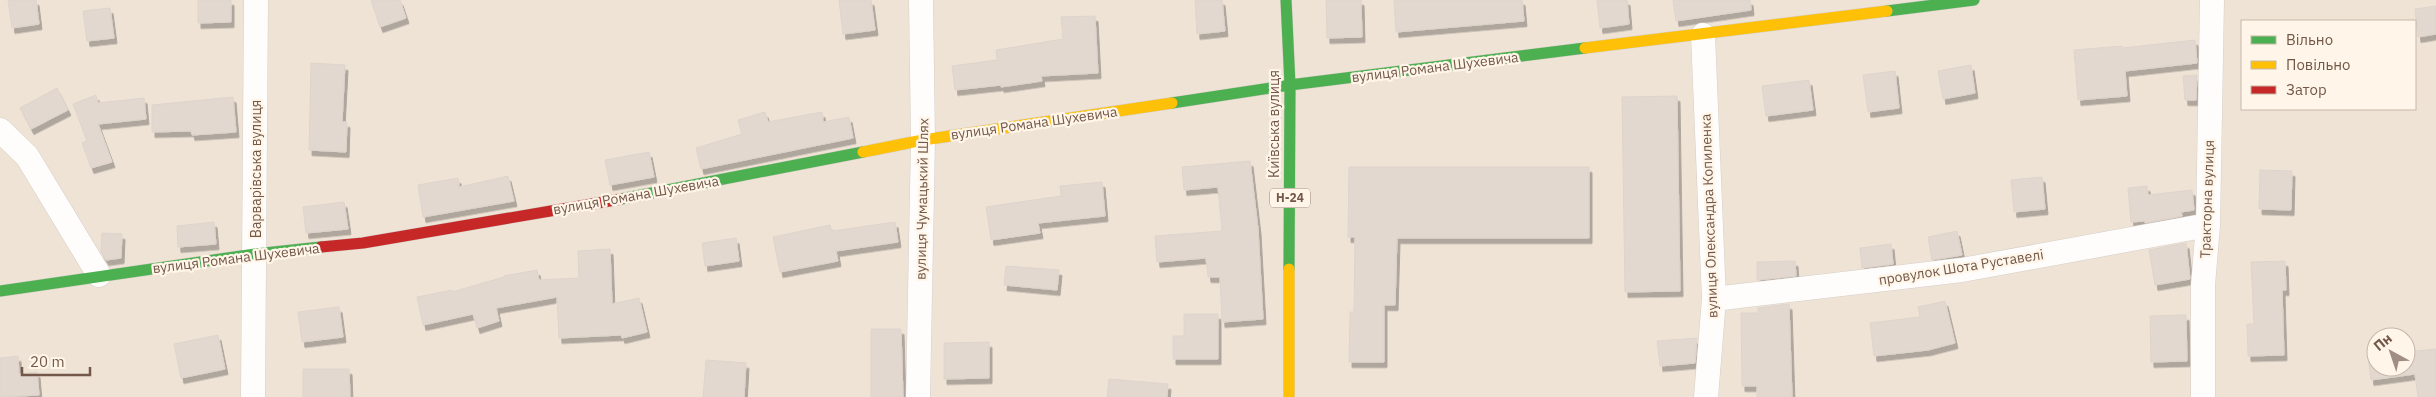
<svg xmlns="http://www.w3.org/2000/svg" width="2436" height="397" font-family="'IBM Plex Sans',sans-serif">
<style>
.residential{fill:#efe3d6;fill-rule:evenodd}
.building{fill:#e2d8d0;stroke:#ded4cb;filter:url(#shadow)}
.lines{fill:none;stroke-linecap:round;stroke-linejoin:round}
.street-casing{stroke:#d5cec7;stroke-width:25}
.fast-casing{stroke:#d4cdc6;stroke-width:12}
.slow-casing{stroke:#d4cdc6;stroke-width:12}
.jam-casing{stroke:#d4cdc6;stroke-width:12}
.street{stroke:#fefdfc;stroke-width:24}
.fast{stroke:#4caf50;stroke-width:11}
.slow{stroke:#ffc107;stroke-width:11}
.jam{stroke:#c62828;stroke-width:11}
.labels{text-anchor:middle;stroke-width:4.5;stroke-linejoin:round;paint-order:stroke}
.shield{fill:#fff6e9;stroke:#9d877a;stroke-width:1}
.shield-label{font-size:12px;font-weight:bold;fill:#73584a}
.street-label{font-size:14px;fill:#73584a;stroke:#fff6e9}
</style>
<defs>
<filter id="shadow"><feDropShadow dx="3" dy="5.5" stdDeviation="0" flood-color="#0004"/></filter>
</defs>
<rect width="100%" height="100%" fill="#f6f1e9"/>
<path class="residential" d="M0 0H2436V397H0ZM2242 21H2415V109H2242ZM2376 337H2406V367H2376Z"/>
<path class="building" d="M8 0H36L39 24 12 28Z
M198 0H231V22L198 23Z
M371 0H400L406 18 380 27Z
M839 0H871L875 30 843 34Z
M1195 0H1222L1225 31 1197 34Z
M1326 0H1361L1362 37 1327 38Z
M1394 0H1522L1524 21 1396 32Z
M1597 0H1627L1629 24 1600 28Z
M1673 0H1750L1751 10 1676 21Z
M2436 6V34L2418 37 2415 9Z
M110 8 114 38 87 41 83 11Z
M1095 16 1098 73 1041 76 1042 81 1001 87V85L955 90 952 66 997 60 996 50 1063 39 1061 17Z
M2195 40 2197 63 2125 71 2127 96 2078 100 2074 50 2122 46V48Z
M311 63 345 65 342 122H347L346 152 309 150Z
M1971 65 1975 93 1943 99 1938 71Z
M1895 71 1899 108 1868 112 1863 75Z
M2197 75 2196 100H2185L2183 76Z
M1809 80 1813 110 1766 116 1762 86Z
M57 88 68 110 31 129 20 108Z
M96 95 98 103 144 98 146 119 98 124 112 162 91 168 82 143 87 141 73 104Z
M1677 96 1680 291 1625 292 1622 97Z
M233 97 236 132 192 135 191 131 152 132V105Z
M765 112 768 122 822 112 823 122 849 117 853 138 701 169 696 148 742 134 738 120Z
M649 152 654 177 610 185 605 160Z
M1250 161 1258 229 1263 319 1222 322 1220 277H1208L1206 258 1157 262 1155 236 1222 231 1218 187 1184 190 1182 167Z
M1349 167H1589V238H1397L1395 305H1384V362H1349L1350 312H1354L1355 237H1348Z
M2260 170 2292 171 2291 210 2259 209Z
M508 176 514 201 423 217 418 185 458 178 459 187Z
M2042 177 2045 209 2014 212 2011 180Z
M1102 182 1105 216 1038 223 1040 233 991 240 986 207 1061 196 1060 186Z
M2147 186 2148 195 2192 190 2194 210 2181 212 2182 216 2145 223V221L2131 222 2128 188Z
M344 202 348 229 306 233 303 207Z
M214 222 216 244 178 247 177 226Z
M895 222 898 242 836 251 838 261 780 272 773 237 830 225 832 231Z
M1957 231 1962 255 1932 260 1928 237Z
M102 233 122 234 121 258 106 260 101 252Z
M736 238 739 261 705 266 702 243Z
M2186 243 2190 279 2155 285 2149 250Z
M1891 244 1893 264 1862 268 1860 248Z
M610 249 612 304 639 298 647 332 622 338 621 335 559 338 557 297 496 308 499 321 477 328 473 314 423 325 417 297 452 290V292L504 277V276L537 270 539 280 579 278 578 251Z
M1795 261 1796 276 1757 280V262Z
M2285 261 2286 290H2282L2284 355 2248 356 2247 324H2254L2251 262Z
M1006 266 1059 270 1057 290 1004 285Z
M1945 301 1955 343 1928 350 1874 356 1870 323 1920 317 1918 307Z
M1789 304 1792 397H1757V386H1742L1741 313H1758V308Z
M339 307 343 337 302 342 298 312Z
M1184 314H1218V359H1173V336H1184Z
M2186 315 2187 361 2151 362 2150 316Z
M871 329H901L903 397H871Z
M218 335 225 369 181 378 174 344Z
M1697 338 1695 363 1660 366 1657 341Z
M989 342V378L944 379V343Z
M2436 349V397H2418L2415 374 2371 380 2368 356 2376 355V367H2406V352Z
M18 356 19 374 37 372 39 395 0 397V358Z
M706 360 746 363 744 397H703Z
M303 369H349L350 397H303Z
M1109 379 1168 384 1167 397H1107Z"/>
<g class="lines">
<defs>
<path id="street" d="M1703 35 1714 299 1706 397
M0 130 27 156 99 275
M1714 299 1962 270 2208 225
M253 397 256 0
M918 397 923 140 921 0
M2203 397V285L2208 225 2212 0"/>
<path id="fast" d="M1286 0 1290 85 1289 269
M1887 11 1974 0
M1172 103 1290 85 1585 48
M621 199 863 152
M0 291 255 254 321 247"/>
<path id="slow" d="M1585 48 1887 11
M863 152 923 140 1172 103
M1289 397V269"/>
<path id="jam" d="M321 247 363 243 621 199"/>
</defs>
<use href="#street" class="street-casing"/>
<use href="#fast" class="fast-casing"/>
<use href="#slow" class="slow-casing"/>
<use href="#jam" class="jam-casing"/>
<use href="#street" class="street"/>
<use href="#fast" class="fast"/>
<use href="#slow" class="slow"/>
<use href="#jam" class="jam"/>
</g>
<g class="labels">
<rect class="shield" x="1270" y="188.5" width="40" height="19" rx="4"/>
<g class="shield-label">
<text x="1290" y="202">Н-24</text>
</g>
<g class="street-label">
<text transform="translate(1435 67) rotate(-7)" y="5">вулиця Романа Шухевича</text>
<text transform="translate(1034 123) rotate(-8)" y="5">вулиця Романа Шухевича</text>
<text transform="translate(1274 124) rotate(-90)" y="5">Київська вулиця</text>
<text transform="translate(256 169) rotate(-90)" y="5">Варварівська вулиця</text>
<text transform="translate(636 195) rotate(-10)" y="5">вулиця Романа Шухевича</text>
<text transform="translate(922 199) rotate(-89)" y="5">вулиця Чумацький Шлях</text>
<text transform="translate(2207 199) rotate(-88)" y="5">Тракторна вулиця</text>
<text transform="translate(1709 216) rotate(-92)" y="5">вулиця Олександра Копиленка</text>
<text transform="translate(236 258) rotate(-7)" y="5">вулиця Романа Шухевича</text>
<text transform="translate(1961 267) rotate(-9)" y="5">провулок Шота Руставелі</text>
</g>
</g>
<rect x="2241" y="20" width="175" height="90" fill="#fff6e9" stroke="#c7b7a9"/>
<rect x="2251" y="36" width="25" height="8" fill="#4caf50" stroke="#c7b7a9"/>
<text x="2286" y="45" font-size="15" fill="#73584a">Вільно</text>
<rect x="2251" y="61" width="25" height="8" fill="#ffc107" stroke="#c7b7a9"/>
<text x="2286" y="70" font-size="15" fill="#73584a">Повільно</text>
<rect x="2251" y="86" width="25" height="8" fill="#c62828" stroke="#c7b7a9"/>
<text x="2286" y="95" font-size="15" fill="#73584a">Затор</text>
<g transform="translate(2391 352) rotate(320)"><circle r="24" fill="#fff6e9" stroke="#c7b7a9"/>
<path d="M0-4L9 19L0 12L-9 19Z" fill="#a18e82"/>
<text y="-8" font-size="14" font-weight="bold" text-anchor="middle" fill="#73584a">Пн</text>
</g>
<path d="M22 367v8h68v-8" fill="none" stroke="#73584a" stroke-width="2.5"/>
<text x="30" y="367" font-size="15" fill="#73584a" stroke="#fff6e9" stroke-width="4" paint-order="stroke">20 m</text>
</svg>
